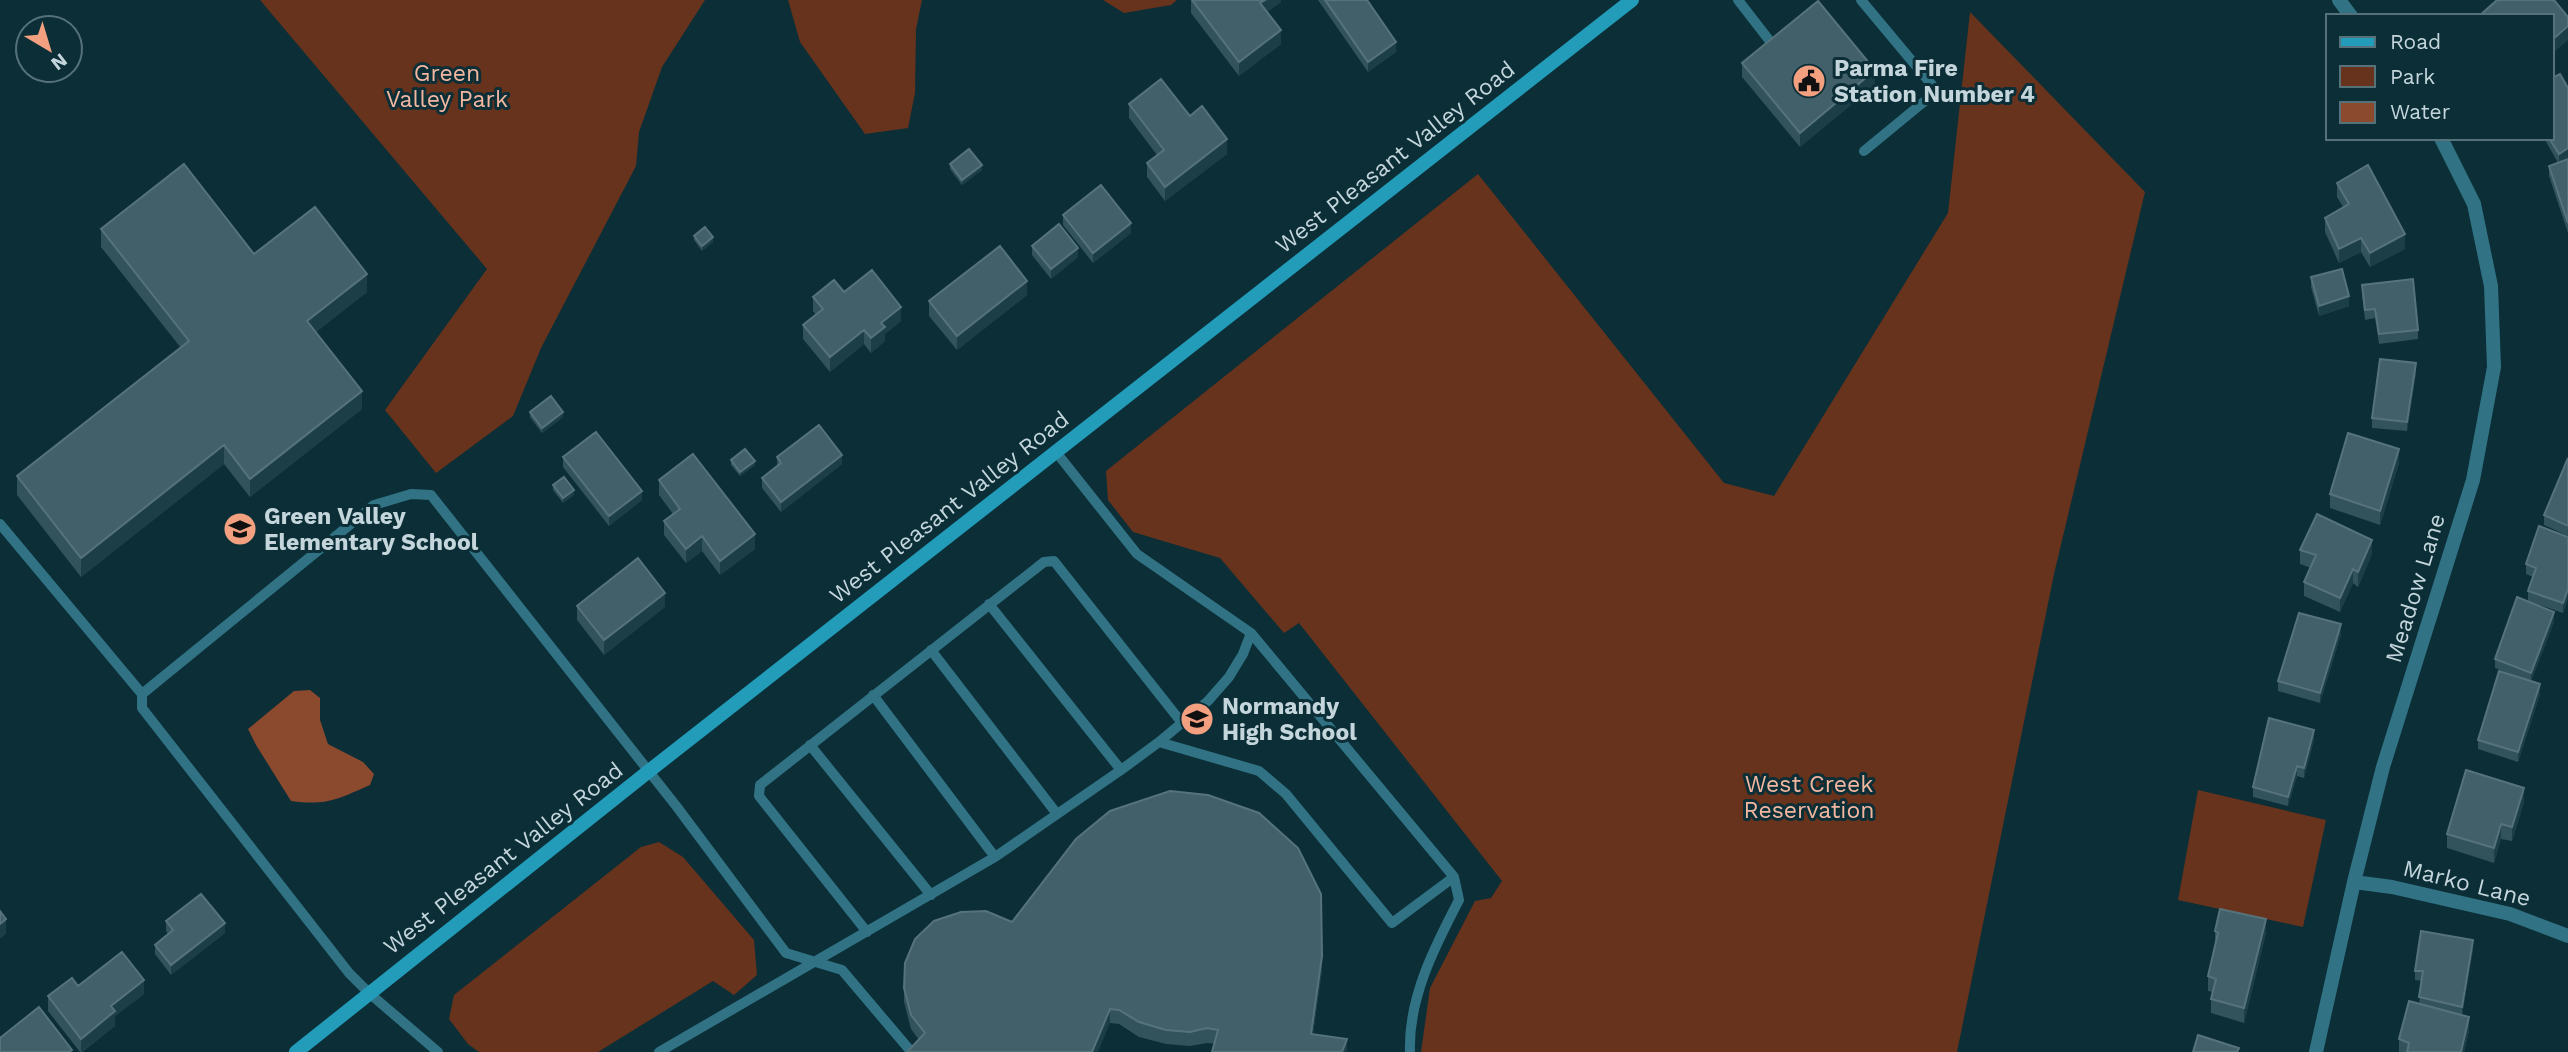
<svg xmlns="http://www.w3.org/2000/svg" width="2568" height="1052" font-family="'Work Sans',sans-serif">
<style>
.green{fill:#68331c}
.water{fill:#8b492e}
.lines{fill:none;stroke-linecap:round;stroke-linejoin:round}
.service{stroke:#317384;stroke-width:10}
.minor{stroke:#317384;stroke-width:14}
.secondary{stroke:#239cb9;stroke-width:14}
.wall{fill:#32525c}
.shaded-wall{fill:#1c3e47}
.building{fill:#426069;stroke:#56737b;stroke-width:2}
.labels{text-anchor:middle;stroke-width:6;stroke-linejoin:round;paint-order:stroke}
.poi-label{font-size:23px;font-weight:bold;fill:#c4d6dc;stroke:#0b2e37;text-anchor:start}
.park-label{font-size:23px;fill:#f3b7a0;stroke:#0b2e37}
.street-label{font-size:23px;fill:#c4d6dc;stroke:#0b2e37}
</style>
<rect width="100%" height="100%" fill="#0b2e37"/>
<path class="green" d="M260 0H705L662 67 639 132 636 166 541 348 513 416 436 473 385 410 487 269Z
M788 0H922L916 29 915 93 908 128 865 134 800 42Z
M1103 0H1177L1171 5 1124 13Z
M1970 12 2145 192 2054 574 1957 1052H1421L1430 988 1475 901 1491 898 1502 881 1299 623 1284 633 1220 558 1133 532 1108 500 1106 471 1478 174 1724 483 1774 496 1948 213Z
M2198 790 2326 820 2303 927 2178 900Z
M659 842 683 857 754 940 757 975 734 995 713 981 598 1052H479L468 1044 449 1019 454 995 641 847Z"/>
<path class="water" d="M310 690 320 698V720L328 744 363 762 374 774 370 785C338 799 326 806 291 801L256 745 248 729 294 691Z"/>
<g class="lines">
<path class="service" d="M1738 0 1776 49
M1861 0 1937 91 1864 151
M1056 452 1137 554 1251 633 1454 877 1459 900C1435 946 1408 998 1410 1052
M0 524 142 694
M989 604 1121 770
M931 650 1057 814
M873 695 995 857
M1159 742 1259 771 1286 794 1392 923 1454 877
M810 745 931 895
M867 932 759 796 760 785 1044 562 1054 561 1182 723
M438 1052 369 993 349 973 142 708V694L374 505 411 494 431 495 677 807 786 953 842 970 908 1048
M659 1052 995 857 1121 770 1159 742 1208 701 1229 677 1243 654 1251 633"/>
<path class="minor" d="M2339 0 2351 16
M2354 882 2392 887 2510 914 2568 936
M2316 1052 2354 882 2383 767 2473 480 2494 367 2491 286 2474 204 2441 138"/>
<path class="secondary" d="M296 1052 649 771 1632 0"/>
</g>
<path class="wall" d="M1191 0H1281V2L1267 12 1281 44 1239 76 1191 13Z
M1318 0H1367L1396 52 1368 72Z
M1742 63 1875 85 1800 147 1742 77Z
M2568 88V158L2563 161 2568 159V233L2549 176V166L2558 163 2544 138H2552Z
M1129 104 1190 116 1227 154 1165 201 1147 177V163L1157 155 1129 118Z
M950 164 982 170 962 185 950 169Z
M2337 183 2405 249 2370 267 2361 252 2339 263 2325 232V218L2343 207 2337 197Z
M1063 215 1131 233 1093 263 1063 225Z
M101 229 254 254 367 292 316 332 362 409 250 497 224 464 81 577 17 495V476L181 348 101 247Z
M694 236 713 242 702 251 694 240Z
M1032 246 1078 257 1051 279 1032 255Z
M2311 277 2349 306 2319 316 2311 287Z
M2362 285 2418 330V339L2379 344 2375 318 2365 320 2362 294Z
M844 292 901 321 885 334V341L871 353 864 344 830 372 803 339V325L816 315 813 311V297Z
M1027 295 957 350 929 316V301Z
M2416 373 2407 431 2372 428V418Z
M530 412 563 417 542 433 530 417Z
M563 457 642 500 609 526 563 467Z
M777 457 842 464 781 512 762 488V478L777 466Z
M2568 458V536L2544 525V515Z
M731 460 755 465 740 476 731 465Z
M2399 463 2380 525 2330 508V494Z
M659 480 755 549 720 575 702 551 686 563 664 535V521L673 514 659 495Z
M553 485 574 495 563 503 553 490Z
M2568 537V598L2563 613 2528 601V591L2533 577 2526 574V564Z
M2300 550 2372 554 2358 587 2353 583 2340 612 2304 596V582L2311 568 2300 564Z
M577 606 665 607 604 655 577 620Z
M2554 622 2531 681 2540 694 2518 762 2478 749V740L2513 675 2495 668V659Z
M2341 634 2320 703 2278 691V681Z
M2314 740 2304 778 2297 776 2288 806 2253 797V787Z
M2524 802 2512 841 2501 839 2494 863 2447 848V834Z
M166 921 225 933 171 975 155 954V945L168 934 166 931Z
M1012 922 1322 970 1313 1034 1347 1052 1207 1043 1190 1046 1166 1044 1139 1037 1119 1024 1110 1023 919 1040 911 1029 904 1002V988Z
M2215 931 2266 933 2244 1023 2211 1013V999L2213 992 2208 991V976L2215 946Z
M2473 949 2462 1015 2469 1031 2464 1052H2399V1039L2419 1004 2422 981 2415 980V971Z
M78 986 144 994 115 1016V1026L82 1052H80L48 1011V996Z"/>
<path class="shaded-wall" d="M1265 0H1281V2L1260 17V3Z
M2568 26V40L2552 54V40Z
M1281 30V44L1239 76V62Z
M1396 42V52L1368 72V62Z
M1875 70V85L1800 147V133Z
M1227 139V154L1165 201V187Z
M2568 148V158L2559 164V154Z
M982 165V170L962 185V180Z
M1131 223V233L1093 263V253Z
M2405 234V249L2370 267V253Z
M713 237V242L702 251V246Z
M2361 238V252L2339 263V249Z
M1078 248V257L1051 279V269Z
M367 274V292L307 339V321Z
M1027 281V295L957 350V336Z
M2349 296V306L2319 316V306Z
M901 307V321L885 334V341L871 353V338L881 323Z
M864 330V344L830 372V357Z
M2416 363V373L2407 431V422Z
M362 391V409L250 497V479Z
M563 412V417L542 433V428Z
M224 445V464L81 577V558Z
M2399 449V463L2380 525V511Z
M842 455V464L781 512V502Z
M755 461V465L740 476V472Z
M574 490V495L563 503V498Z
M642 491V500L609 526V516Z
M755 534V549L720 575V561Z
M702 536V551L686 563V549Z
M2372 540V554L2358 587V572Z
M2353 569V583L2340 612V598Z
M2568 589V598L2563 613V603Z
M665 593V607L604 655V640Z
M2554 612V622L2531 682V673Z
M2341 624V634L2320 703V693Z
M2540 684V694L2518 762V752Z
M2314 730V740L2304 778V768Z
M2297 766V776L2288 806V797Z
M2524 788V802L2512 841V827Z
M2501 824V839L2494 863V848Z
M6 919V934L0 939V924Z
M2266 919V933L2244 1023V1008Z
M225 923V933L171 975V965Z
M2473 940V949L2462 1016V1007Z
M1322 956V970L1311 1048V1034Z
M144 980V994L115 1016V1026L81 1052V1039L111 1006Z
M1110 1009V1023L1098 1052H1092Z
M2469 1017V1031L2464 1052H2461Z
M1347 1039V1052H1342Z"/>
<path class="building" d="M1192 0H1265L1260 3 1281 30 1239 62Z
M1325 0H1367L1396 42 1368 62Z
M2497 0H2554L2568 17V26L2552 40V16H2479Z
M1818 1 1875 70 1800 133 1742 63Z
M2560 74 2568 88V148L2559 154 2549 138H2552V78Z
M1161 79 1190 116 1202 106 1227 139 1165 187 1147 163 1164 150 1129 104Z
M969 149 982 165 962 180 950 164Z
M2568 159V223L2549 166Z
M184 164 254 254 315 207 367 274 307 321 362 391 250 479 224 445 81 558 17 476 189 341 101 229Z
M2368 165 2405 234 2370 253 2361 238 2339 249 2325 218 2349 204 2337 183Z
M1101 185 1131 223 1093 253 1063 215Z
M1059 224 1078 248 1051 269 1032 246Z
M705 227 713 237 702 246 694 236Z
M1000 246 1027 281 957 336 929 301Z
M2342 269 2349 296 2319 306 2311 277Z
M872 270 901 307 881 323 885 327 871 338 864 330 830 357 803 325 823 309 813 297 834 280 844 292Z
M2413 279 2418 330 2379 334 2375 309 2365 310 2362 285Z
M2380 359 2416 363 2407 422 2372 418Z
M551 396 563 412 542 428 530 412Z
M819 425 842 455 781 502 762 478 781 463 777 457Z
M596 432 642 491 609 516 563 457Z
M2348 433 2399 449 2380 511 2330 494Z
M745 449 755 461 740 472 731 460Z
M693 454 755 534 720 561 702 536 686 549 664 521 680 509 659 480Z
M2568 458V526L2544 515Z
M564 477 574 490 563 498 553 485Z
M2317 514 2372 540 2358 572 2353 569 2340 598 2304 582 2316 555 2300 550Z
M2539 526 2568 537V589L2563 603 2528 591 2536 568 2526 564Z
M638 558 665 593 604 640 577 606Z
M2517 597 2554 612 2531 673 2495 659Z
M2299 613 2341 624 2320 693 2278 681Z
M2499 671 2540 684 2518 752 2478 740Z
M2269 718 2314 730 2304 768 2297 766 2288 797 2253 787Z
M2466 770 2524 788 2512 827 2501 824 2494 848 2447 834Z
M1170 791 1208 795 1259 813 1298 848 1321 894 1322 956 1311 1034 1347 1039 1342 1052H1212L1218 1030 1207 1028 1190 1032 1166 1030 1139 1022 1119 1010 1110 1009 1092 1052H907L925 1033 911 1015 904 988 905 963 915 939 934 921 961 912 986 911 1012 922 1076 839 1110 811Z
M201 894 225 923 171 965 155 945 173 930 166 921Z
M2220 909 2266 919 2244 1008 2211 999 2216 979 2208 976 2218 933 2215 931Z
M0 911 6 919 0 924Z
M2421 931 2473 940 2462 1007 2419 997 2423 971H2415Z
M122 952 144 980 111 1006 115 1011 81 1039 48 996 72 978 78 986Z
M2409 1001 2469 1017 2461 1052H2462H2407L2409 1043 2399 1039Z
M39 1007 72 1050 69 1052H0V1038Z
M2198 1035 2239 1048 2237 1052H2193Z"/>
<defs>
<symbol id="civic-disc" viewBox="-11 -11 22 22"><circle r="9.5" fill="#f2a080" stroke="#0b2e37"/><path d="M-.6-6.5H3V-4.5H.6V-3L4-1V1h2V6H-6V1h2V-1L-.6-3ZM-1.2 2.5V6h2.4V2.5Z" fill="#111"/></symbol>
<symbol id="school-disc" viewBox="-11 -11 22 22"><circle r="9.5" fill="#f2a080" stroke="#0b2e37"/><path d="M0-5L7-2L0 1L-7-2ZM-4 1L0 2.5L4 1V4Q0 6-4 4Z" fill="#111"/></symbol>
</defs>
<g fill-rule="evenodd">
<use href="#civic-disc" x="1790" y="62" width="38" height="38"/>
<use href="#school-disc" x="221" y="510" width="38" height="38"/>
<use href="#school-disc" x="1178" y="700" width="38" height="38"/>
</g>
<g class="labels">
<g class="poi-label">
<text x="1834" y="76">Parma Fire<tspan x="1834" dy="26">Station Number 4</tspan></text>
<text x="264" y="524">Green Valley<tspan x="264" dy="26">Elementary School</tspan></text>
<text x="1222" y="714">Normandy<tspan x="1222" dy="26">High School</tspan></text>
</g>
<g class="park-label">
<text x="447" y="81">Green<tspan x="447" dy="26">Valley Park</tspan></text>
<text x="1809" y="792">West Creek<tspan x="1809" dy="26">Reservation</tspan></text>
</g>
<g class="street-label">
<text transform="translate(1395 157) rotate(-38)" y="8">West Pleasant Valley Road</text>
<text transform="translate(949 507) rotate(-38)" y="8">West Pleasant Valley Road</text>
<text transform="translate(2415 588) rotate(-73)" y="8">Meadow Lane</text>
<text transform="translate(503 858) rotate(-38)" y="8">West Pleasant Valley Road</text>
<text transform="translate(2467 883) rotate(14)" y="8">Marko Lane</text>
</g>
</g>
<rect x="2326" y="14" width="228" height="126" fill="#0b2e37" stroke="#557179" stroke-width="2"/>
<rect x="2340" y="37" width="35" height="10" fill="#239cb9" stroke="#557179" stroke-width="2"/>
<text x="2390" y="49" font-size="21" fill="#c4d6dc">Road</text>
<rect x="2340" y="66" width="35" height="21" fill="#68331c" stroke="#557179" stroke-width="2"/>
<text x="2390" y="84" font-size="21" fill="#c4d6dc">Park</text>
<rect x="2340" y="102" width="35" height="21" fill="#8b492e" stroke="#557179" stroke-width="2"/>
<text x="2390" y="119" font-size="21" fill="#c4d6dc">Water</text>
<g transform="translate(49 49) rotate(142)"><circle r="33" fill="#0b2e37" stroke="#557179" stroke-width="2"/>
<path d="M0-5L12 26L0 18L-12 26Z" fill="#f2a080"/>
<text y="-10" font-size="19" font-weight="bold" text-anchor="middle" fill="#c4d6dc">N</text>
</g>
</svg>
